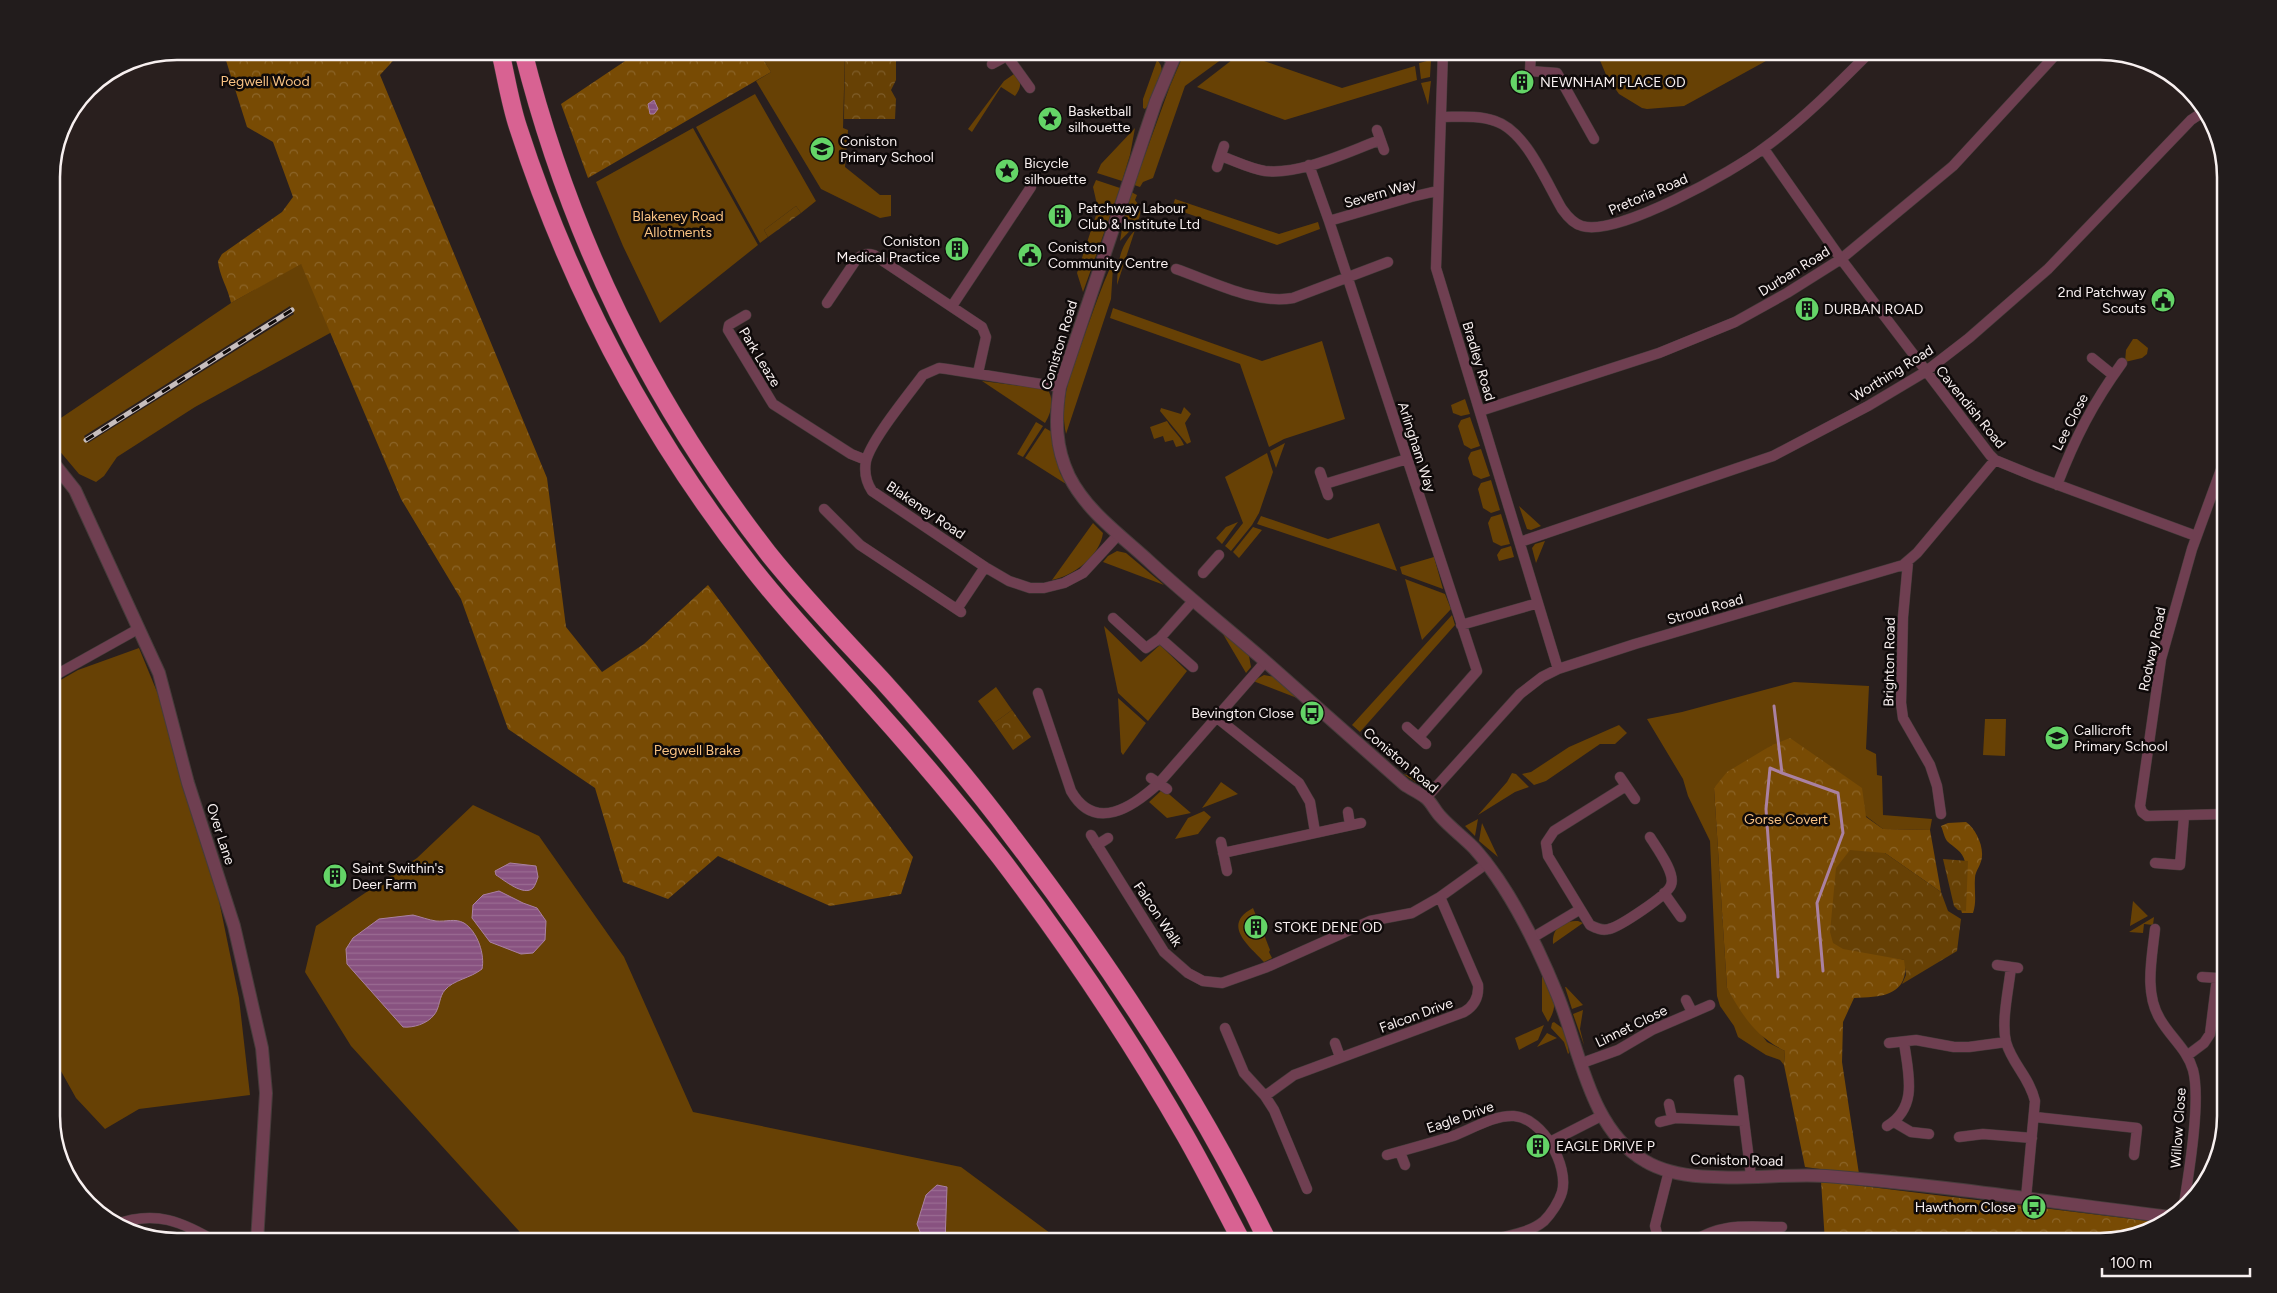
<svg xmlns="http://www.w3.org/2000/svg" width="2277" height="1293" font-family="Figtree,sans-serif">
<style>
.green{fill:#674105;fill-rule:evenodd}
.forest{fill:url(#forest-crowns)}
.park{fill:url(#park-crowns)}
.water{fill:url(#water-rules);stroke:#aa81a2}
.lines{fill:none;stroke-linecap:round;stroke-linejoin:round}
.stream{stroke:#aa81a2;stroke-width:3}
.minor-casing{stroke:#463c3b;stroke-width:11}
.tertiary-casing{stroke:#463c3b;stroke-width:14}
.motorway-casing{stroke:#463c3b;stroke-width:19}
.minor{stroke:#6f3f51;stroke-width:10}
.tertiary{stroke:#6f3f51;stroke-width:12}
.motorway{stroke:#d86292;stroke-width:18}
.rail-casing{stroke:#c7bebe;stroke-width:5}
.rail{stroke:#0f0a0a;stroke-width:3;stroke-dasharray:9;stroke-linecap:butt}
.labels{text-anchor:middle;stroke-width:5;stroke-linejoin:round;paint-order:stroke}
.park-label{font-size:14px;fill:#f8c283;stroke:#0f0a0a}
.poi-label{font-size:14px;fill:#f8f0f0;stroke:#0f0a0a;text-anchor:start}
.street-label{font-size:14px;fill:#f8f0f0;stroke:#0f0a0a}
.rim{fill:none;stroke:#f8f0f0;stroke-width:2.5}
</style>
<defs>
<pattern id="forest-crowns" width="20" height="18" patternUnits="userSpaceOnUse" patternTransform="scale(1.25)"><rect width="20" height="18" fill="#784b04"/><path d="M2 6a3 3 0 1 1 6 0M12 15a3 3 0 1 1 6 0" fill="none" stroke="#8c6529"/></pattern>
<pattern id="park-crowns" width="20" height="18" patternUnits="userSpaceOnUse" patternTransform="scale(1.25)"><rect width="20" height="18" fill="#674105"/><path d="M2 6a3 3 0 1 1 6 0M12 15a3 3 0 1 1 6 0" fill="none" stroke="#7e5d2a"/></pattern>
<pattern id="water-rules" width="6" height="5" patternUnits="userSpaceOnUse" patternTransform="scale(1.25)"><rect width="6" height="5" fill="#885280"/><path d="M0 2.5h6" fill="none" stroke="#9a6b92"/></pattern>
</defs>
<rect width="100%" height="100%" fill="#291f1e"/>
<path class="green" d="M758 51H845L843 128 848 130 845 167 880 195H891V216L880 218 821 189 756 81 771 72Z
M1185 51H1233L1185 86 1153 178 1143 182 1140 187 1134 185 1170 86Z
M1596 51H1784L1684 106 1647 109 1642 108 1619 94 1607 77Z
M1241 53 1342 88 1415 66 1417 80 1285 120 1197 87Z
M1157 60C1170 71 1154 99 1145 109L1143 108V99Z
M1431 60 1430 77 1421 79 1419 63Z
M1014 74C1022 81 1022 87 1015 96L1001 87 972 132 968 129 1004 81Z
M1431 81 1428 105 1421 83Z
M755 94 816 201 801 213 796 206 764 230 768 237 760 243 696 127Z
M693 128 758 245 660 323 623 246 596 182Z
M1135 128 1130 155 1122 181 1097 173 1101 164Z
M1096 180 1120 188 1083 292 1077 273 1098 209 1093 187Z
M1131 192 1137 195 1135 200C1149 217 1132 228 1120 241L1125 211Z
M1175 199 1279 234 1318 222 1320 229 1277 245 1172 208Z
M1135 230 1117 285C1118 261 1119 248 1135 230Z
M301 263 332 332 195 407 117 457 104 476 96 482 79 474 52 442V424L231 303ZM290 306 294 314 88 443 84 436Z
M1111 266 1113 267 1111 299 1066 434C1058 397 1074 365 1086 331 1094 309 1101 288 1111 266Z
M1113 308 1262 361 1322 341 1345 419 1284 439 1269 447 1240 364 1110 318Z
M2133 339H2137L2148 348 2147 354 2142 358 2125 362 2126 350Z
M982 381 1047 389C1055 398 1051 414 1045 423Z
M1465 399 1470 414 1461 416 1453 413 1451 405Z
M1184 407 1191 414 1185 423 1191 442 1187 444 1160 411 1161 408 1181 414Z
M1470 417 1480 446 1471 449 1464 445 1458 426 1461 420Z
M1167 421C1172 430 1180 435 1184 445L1176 447 1173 440 1165 442 1163 436 1154 439 1150 427Z
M1036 422 1043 426 1023 457 1017 454Z
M1045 428 1052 432 1060 473 1066 484 1025 458Z
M1285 443 1276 468 1270 451Z
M1481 449 1490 476 1481 479 1473 475 1468 458 1471 452Z
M1267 453 1273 472 1259 513 1252 525 1231 551 1225 546 1243 523 1225 477Z
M1491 480 1500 510 1491 513 1483 508 1478 489 1481 483Z
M1519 506 1541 526 1531 530 1527 529Z
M1501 514 1510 544 1501 546 1493 542 1488 523 1491 517Z
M1261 516 1328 539 1379 523 1397 571 1257 524Z
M1238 522 1222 544 1216 538 1226 527Z
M1093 523 1103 533C1100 556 1073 576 1052 580Z
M1253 527 1262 530 1239 558 1233 552Z
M1545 541 1536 563 1532 548 1535 544Z
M1511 546 1514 557 1499 561 1497 555 1501 549Z
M1117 551 1126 553 1164 585 1103 562 1108 556Z
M1434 557 1443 589 1402 574 1400 567Z
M1405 579 1445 594 1451 609 1422 640Z
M1452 615 1455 625 1360 732 1352 725Z
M1104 626 1141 662 1160 645 1187 671 1148 721 1118 693Z
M1220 629 1249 656 1251 667 1246 673Z
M139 648 162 704 216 886 239 998 250 1095 139 1109 105 1129 76 1098 52 1055V685L78 670Z
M1264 675 1275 677 1297 698 1253 681Z
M1794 682 1869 686 1866 749 1876 754 1877 775 1882 776 1883 815 1932 819 1930 830 1883 829 1772 745 1714 788 1727 988 1767 1042 1785 1051 1784 1065 1780 1060 1766 1055 1738 1037 1734 1026 1720 1006 1717 996 1710 841 1688 796 1683 779 1647 719 1682 712Z
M996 687 1012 710 994 723 978 701Z
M1118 698 1146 723 1123 755 1121 752Z
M1985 719H2006L2005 756 1983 755Z
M1619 725 1627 733 1615 744H1600L1546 781 1534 785 1522 774 1531 772 1569 747Z
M1512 773 1516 774 1529 787 1515 792 1478 815 1507 782Z
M1403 774 1430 781 1417 783Z
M1221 782 1238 794 1202 808Z
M1163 789 1191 813 1167 818 1149 802Z
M473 805 539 836 624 957 693 1112 961 1167 1062 1242H529L351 1046 305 972 316 926 417 858Z
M1204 811 1211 817 1198 834 1175 839 1188 818Z
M1478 819 1475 836 1465 826Z
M1482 823 1498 857 1479 841Z
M2133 901 2148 916 2130 926Z
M1253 908 1257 918 1250 922 1256 935 1263 932 1270 950 1269 952 1272 958 1264 962C1249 946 1221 925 1253 908Z
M2154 917 2153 925 2144 924 2143 933 2129 932Z
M1578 921 1583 923 1553 944C1552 928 1562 921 1578 921Z
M1542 972C1551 992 1561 1002 1548 1022L1542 1011Z
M1565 987H1566L1583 1005 1572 1009Z
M1583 1010 1580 1029 1584 1045 1573 1014Z
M1554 1022 1565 1030 1569 1053 1568 1054 1564 1042 1551 1028 1552 1023Z
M1544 1025 1538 1040 1519 1050 1515 1038Z
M1547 1033 1557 1038 1537 1047Z"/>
<path class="forest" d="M223 51H402L380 75 547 478 566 627 602 672 644 644 708 585 913 857 901 894 830 906 718 856 668 899 623 882 595 788 508 729 461 599 401 499 301 264 231 303C228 288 219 275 218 261L222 254 282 212 293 197 273 142 247 127Z
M640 51H758L771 72 588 178 561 104Z
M1790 738 1862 788 1866 817 1883 829 1930 830 1941 892 1885 853 1888 956 1905 960C1909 996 1882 997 1854 998L1843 1022 1842 1062 1859 1174 1805 1167 1784 1065 1785 1051C1755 1036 1743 1016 1727 988L1714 788 1727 772 1772 745Z
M1966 822C1975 828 1983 844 1982 856 1982 864 1975 871 1975 878 1974 891 1977 901 1973 913H1962C1958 901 1967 878 1965 862 1963 851 1953 847 1947 841 1944 837 1943 830 1941 826L1948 823Z
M1821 1181 2165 1223 2100 1242H1825Z"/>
<path class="park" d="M845 51H896V80L891 90 896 99 895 119H844Z
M796 206 801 213 768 237 764 230Z
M1012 710 1031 737 1013 750 994 723Z
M1850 850 1885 853 1941 892 1948 911 1961 919 1957 951 1902 984 1906 975 1904 960 1843 949 1833 943 1830 932 1836 868Z
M1943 859 1968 861 1966 911 1958 910 1954 906Z"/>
<path class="water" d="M654 100 658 109 654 114H650L648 104Z
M510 863 536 866 538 877C537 880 535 886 533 888 524 897 504 880 496 875L495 871Z
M499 891 523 903 537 908 546 921 545 940 533 953 521 954 490 942 472 918 473 905 483 895Z
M413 915C421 917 429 920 436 921 446 922 455 918 464 923 478 932 485 955 482 969 471 978 453 980 445 990 439 996 440 1008 434 1015 427 1024 413 1028 403 1027L347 964 346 949 353 938 379 919Z
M937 1185 947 1187 945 1242H924L917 1224 926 1195Z"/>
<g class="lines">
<path class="stream" d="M1774 706 1782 773 1770 768 1766 809 1778 977
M1782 773 1838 793 1843 833 1817 903 1823 971"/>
<defs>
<path id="minor" d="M1155 51 1173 60
M1443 51 1436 268 1558 669
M1531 51 1530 71 1557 73 1594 139
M1007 56 1030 88
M992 64 1016 51
M1441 117C1459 117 1478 115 1495 121 1526 131 1546 182 1562 209 1567 216 1574 224 1582 226 1617 237 1734 171 1764 148 1803 120 1837 85 1871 51
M1377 130 1384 150
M1764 149 1841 259 1990 455 1995 460 2034 476 2196 536
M1221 156C1235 161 1251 169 1265 171 1301 175 1347 152 1380 140
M1309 165 1329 221 1477 671 1419 737
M1217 167 1224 146
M1329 221 1411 197 1437 191
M1176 269C1211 281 1256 305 1293 298L1388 262
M827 303 856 260C862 254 866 253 874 255L982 327 986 337 978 373
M952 306 1031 187
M746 315 729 325 728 330 773 404 851 454 866 460
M2092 358 2113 375
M1060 387 947 369 939 368 923 375C909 394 871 440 866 461 864 472 866 482 872 491L985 567 1009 581 1030 588H1044L1064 583 1083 573 1119 534
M1480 411 1659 353 1735 322 1787 293 1841 259 1953 166 2059 51
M2226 456 2192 549 2161 659 2140 806 2142 812 2147 816 2226 814
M1320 472 1328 495
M1325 484 1407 459
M2057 485C2075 438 2093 403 2122 363
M824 509 860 545 961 612
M1520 542 1773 456 1868 406 1925 372 1969 338 2048 269 2191 120 2206 110
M1908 562 1903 617 1901 703 1903 718 1930 765 1937 786 1941 814
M1203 573 1219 555
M957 609 985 567
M1113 618 1146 648 1160 638 1193 601
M1461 625 1538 603
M1160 638 1193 667
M52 677 138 629
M1038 693 1071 791C1095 833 1133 807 1159 783L1265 662
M2225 703H2226
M1216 717 1299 783 1310 802 1315 832
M1407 727 1426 744
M1620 777 1635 799
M1151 778 1167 789
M1626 786 1554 831 1546 843 1548 856 1590 925C1596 928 1602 931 1609 929 1619 927 1668 895 1671 885 1676 873 1656 847 1650 837
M1426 798 1520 694 1542 677 1558 669 1635 644 1903 565 1917 553 1995 460
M1348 812 1350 825
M1091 835 1164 952 1188 973 1203 981 1222 983 1267 967 1370 921 1412 913 1440 897 1486 864
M1221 842 1227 871
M1097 845 1108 838
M1223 853 1361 823
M2155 863 2180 865 2184 816
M1664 893 1681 917
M2155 929C2152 958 2144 993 2160 1019 2171 1038 2187 1049 2193 1070 2201 1100 2189 1172 2184 1204
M1532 938 1579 910
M1997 965 2018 968
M2011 967C2009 988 2001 1021 2006 1042 2012 1064 2029 1076 2035 1101L2026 1198
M1686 1000 1692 1012
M1225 1028 1244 1073 1265 1096 1274 1110 1307 1189
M1335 1043 1340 1057
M1889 1043 1916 1040 1954 1047H1969L2006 1042
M2188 1055 2204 1043 2210 1034 2217 978 2202 977
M1582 1063 1618 1050 1652 1030 1710 1005
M1739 1080 1751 1176
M1265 1096 1294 1075 1464 1012C1474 1006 1479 997 1478 985L1440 897
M1669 1104 1672 1118
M2035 1117 2137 1128 2134 1155
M1660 1122 1676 1118 1744 1121
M1894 1122 1911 1132 1929 1134
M1887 1126C1919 1107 1908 1073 1904 1042
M1959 1137 1983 1134 2032 1138
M1550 1142 1601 1116
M1400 1152 1405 1165
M1387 1155C1409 1149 1431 1143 1453 1136 1472 1129 1493 1115 1514 1116 1543 1118 1569 1166 1562 1192 1559 1202 1551 1214 1544 1221 1529 1234 1501 1237 1483 1242
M114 1225C156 1209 181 1222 217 1242
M1771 1241 1772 1227
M1659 1242 1655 1226 1669 1171
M1692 1242C1723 1222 1747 1227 1782 1227"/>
<path id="tertiary" d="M1177 51 1156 101 1060 387C1055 418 1055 447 1069 476 1087 512 1122 536 1151 563 1188 597 1228 629 1266 662 1312 703 1359 744 1405 785 1411 789 1420 793 1426 798 1432 803 1435 811 1441 817 1451 828 1463 837 1474 848 1509 887 1537 945 1557 994 1580 1049 1589 1129 1645 1161 1691 1189 1773 1172 1826 1176 1941 1185 2056 1203 2171 1217
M52 461 75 490 159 673 188 783 234 926 262 1048 266 1093 257 1242"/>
<path id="motorway" d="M500 51C506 76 510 103 518 127 570 288 646 432 750 565 786 612 828 655 867 699 913 750 958 803 1000 857 1067 945 1130 1039 1185 1135 1205 1170 1223 1206 1242 1242
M523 51C570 237 650 401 768 553 803 597 843 638 882 680 928 731 973 784 1014 839 1110 965 1199 1099 1268 1242"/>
</defs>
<use href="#minor" class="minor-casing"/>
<use href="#tertiary" class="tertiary-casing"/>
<use href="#motorway" class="motorway-casing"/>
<use href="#minor" class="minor"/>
<use href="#tertiary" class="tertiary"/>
<use href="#motorway" class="motorway"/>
<defs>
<path id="rail" d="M86 440 292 310"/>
</defs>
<use href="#rail" class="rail-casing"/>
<use href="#rail" class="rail"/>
</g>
<defs>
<symbol id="building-disc" viewBox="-11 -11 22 22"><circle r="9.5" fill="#64d467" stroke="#0f0a0a"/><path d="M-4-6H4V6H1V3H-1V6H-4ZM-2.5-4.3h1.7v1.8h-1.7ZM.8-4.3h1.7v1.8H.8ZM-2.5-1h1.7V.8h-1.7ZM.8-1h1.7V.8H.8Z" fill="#111"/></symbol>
<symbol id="sight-disc" viewBox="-11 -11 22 22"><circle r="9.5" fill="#64d467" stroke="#0f0a0a"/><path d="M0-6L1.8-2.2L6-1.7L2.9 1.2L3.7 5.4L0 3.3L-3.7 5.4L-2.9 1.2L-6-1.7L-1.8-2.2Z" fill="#111"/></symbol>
<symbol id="school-disc" viewBox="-11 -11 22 22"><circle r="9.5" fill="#64d467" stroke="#0f0a0a"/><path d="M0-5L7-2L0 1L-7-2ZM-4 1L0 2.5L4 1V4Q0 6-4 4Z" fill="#111"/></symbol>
<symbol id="civic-disc" viewBox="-11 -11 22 22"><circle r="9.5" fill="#64d467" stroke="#0f0a0a"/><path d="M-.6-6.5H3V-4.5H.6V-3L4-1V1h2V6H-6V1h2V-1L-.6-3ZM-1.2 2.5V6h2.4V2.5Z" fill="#111"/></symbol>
<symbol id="bus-disc" viewBox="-11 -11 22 22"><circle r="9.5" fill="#64d467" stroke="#0f0a0a"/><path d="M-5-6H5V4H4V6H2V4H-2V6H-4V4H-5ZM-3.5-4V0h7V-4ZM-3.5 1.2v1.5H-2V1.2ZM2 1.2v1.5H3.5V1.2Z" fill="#111"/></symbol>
</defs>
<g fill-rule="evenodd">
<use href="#building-disc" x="1508" y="68" width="28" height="28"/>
<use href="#sight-disc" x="1036" y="105" width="28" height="28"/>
<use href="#school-disc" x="808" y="135" width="28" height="28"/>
<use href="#sight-disc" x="993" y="157" width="28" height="28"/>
<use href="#building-disc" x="1046" y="202" width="28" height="28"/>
<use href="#building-disc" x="943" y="235" width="28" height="28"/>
<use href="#civic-disc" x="1016" y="241" width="28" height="28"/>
<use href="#civic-disc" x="2149" y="286" width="28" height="28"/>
<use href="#building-disc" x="1793" y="295" width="28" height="28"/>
<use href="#bus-disc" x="1298" y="699" width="28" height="28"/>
<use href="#school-disc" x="2043" y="724" width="28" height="28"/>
<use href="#building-disc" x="321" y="862" width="28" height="28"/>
<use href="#building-disc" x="1242" y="913" width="28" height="28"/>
<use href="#building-disc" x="1524" y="1132" width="28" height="28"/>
<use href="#bus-disc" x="2020" y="1193" width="28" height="28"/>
</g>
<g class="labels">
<g class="park-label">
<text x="265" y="86">Pegwell Wood</text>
<text x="678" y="221">Blakeney Road<tspan x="678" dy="16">Allotments</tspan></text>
<text x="697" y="755">Pegwell Brake</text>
<text x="1786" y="824">Gorse Covert</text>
</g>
<g class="poi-label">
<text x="1540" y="87">NEWNHAM PLACE OD</text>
<text x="1068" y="116">Basketball<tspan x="1068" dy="16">silhouette</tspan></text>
<text x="840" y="146">Coniston<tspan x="840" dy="16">Primary School</tspan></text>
<text x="1024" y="168">Bicycle<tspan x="1024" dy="16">silhouette</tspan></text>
<text x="1078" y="213">Patchway Labour<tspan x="1078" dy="16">Club &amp; Institute Ltd</tspan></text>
<text x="940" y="246" text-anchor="end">Coniston<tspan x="940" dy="16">Medical Practice</tspan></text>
<text x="1048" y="252">Coniston<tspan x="1048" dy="16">Community Centre</tspan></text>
<text x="2146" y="297" text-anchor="end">2nd Patchway<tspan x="2146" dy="16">Scouts</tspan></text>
<text x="1824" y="314">DURBAN ROAD</text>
<text x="1294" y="718" text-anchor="end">Bevington Close</text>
<text x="2074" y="735">Callicroft<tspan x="2074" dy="16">Primary School</tspan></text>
<text x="352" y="873">Saint Swithin's<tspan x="352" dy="16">Deer Farm</tspan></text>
<text x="1274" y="932">STOKE DENE OD</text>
<text x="1556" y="1151">EAGLE DRIVE P</text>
<text x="2016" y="1212" text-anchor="end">Hawthorn Close</text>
</g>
<g class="street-label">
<text transform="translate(1380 193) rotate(-16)" y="5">Severn Way</text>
<text transform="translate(1648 194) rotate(-23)" y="5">Pretoria Road</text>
<text transform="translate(1794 271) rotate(-32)" y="5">Durban Road</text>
<text transform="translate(1059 345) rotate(-73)" y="5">Coniston Road</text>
<text transform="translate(760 357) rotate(59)" y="5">Park Leaze</text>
<text transform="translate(1479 361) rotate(73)" y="5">Bradley Road</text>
<text transform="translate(1892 373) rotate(-32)" y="5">Worthing Road</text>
<text transform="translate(1971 407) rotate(51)" y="5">Cavendish Road</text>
<text transform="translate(2070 422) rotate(-63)" y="5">Lee Close</text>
<text transform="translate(1417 447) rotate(72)" y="5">Arlingham Way</text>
<text transform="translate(926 510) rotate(34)" y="5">Blakeney Road</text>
<text transform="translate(1705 609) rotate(-16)" y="5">Stroud Road</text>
<text transform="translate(2152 649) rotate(-78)" y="5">Rodway Road</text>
<text transform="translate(1889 662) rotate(-89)" y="5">Brighton Road</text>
<text transform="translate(1401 760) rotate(40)" y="5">Coniston Road</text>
<text transform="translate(221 834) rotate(72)" y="5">Over Lane</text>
<text transform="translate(1158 914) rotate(56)" y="5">Falcon Walk</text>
<text transform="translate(1416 1015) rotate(-20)" y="5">Falcon Drive</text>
<text transform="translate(1631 1026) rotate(-26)" y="5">Linnet Close</text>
<text transform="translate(1460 1117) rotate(-19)" y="5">Eagle Drive</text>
<text transform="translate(2178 1128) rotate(-86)" y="5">Willow Close</text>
<text transform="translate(1737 1160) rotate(1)" y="5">Coniston Road</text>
</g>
</g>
<path d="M0 0H2277V1293H0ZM177 60H2100A117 117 0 0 1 2217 177V1116A117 117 0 0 1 2100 1233H177A117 117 0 0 1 60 1116V177A117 117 0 0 1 177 60Z" fill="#221c1c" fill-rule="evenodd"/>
<path class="rim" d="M177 60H2100A117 117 0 0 1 2217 177V1116A117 117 0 0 1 2100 1233H177A117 117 0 0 1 60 1116V177A117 117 0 0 1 177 60Z"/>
<path d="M2102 1268v8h148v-8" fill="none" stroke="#f8f0f0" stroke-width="2.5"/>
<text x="2110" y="1268" font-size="15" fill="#f8f0f0" stroke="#0f0a0a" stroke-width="4" paint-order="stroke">100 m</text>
</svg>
